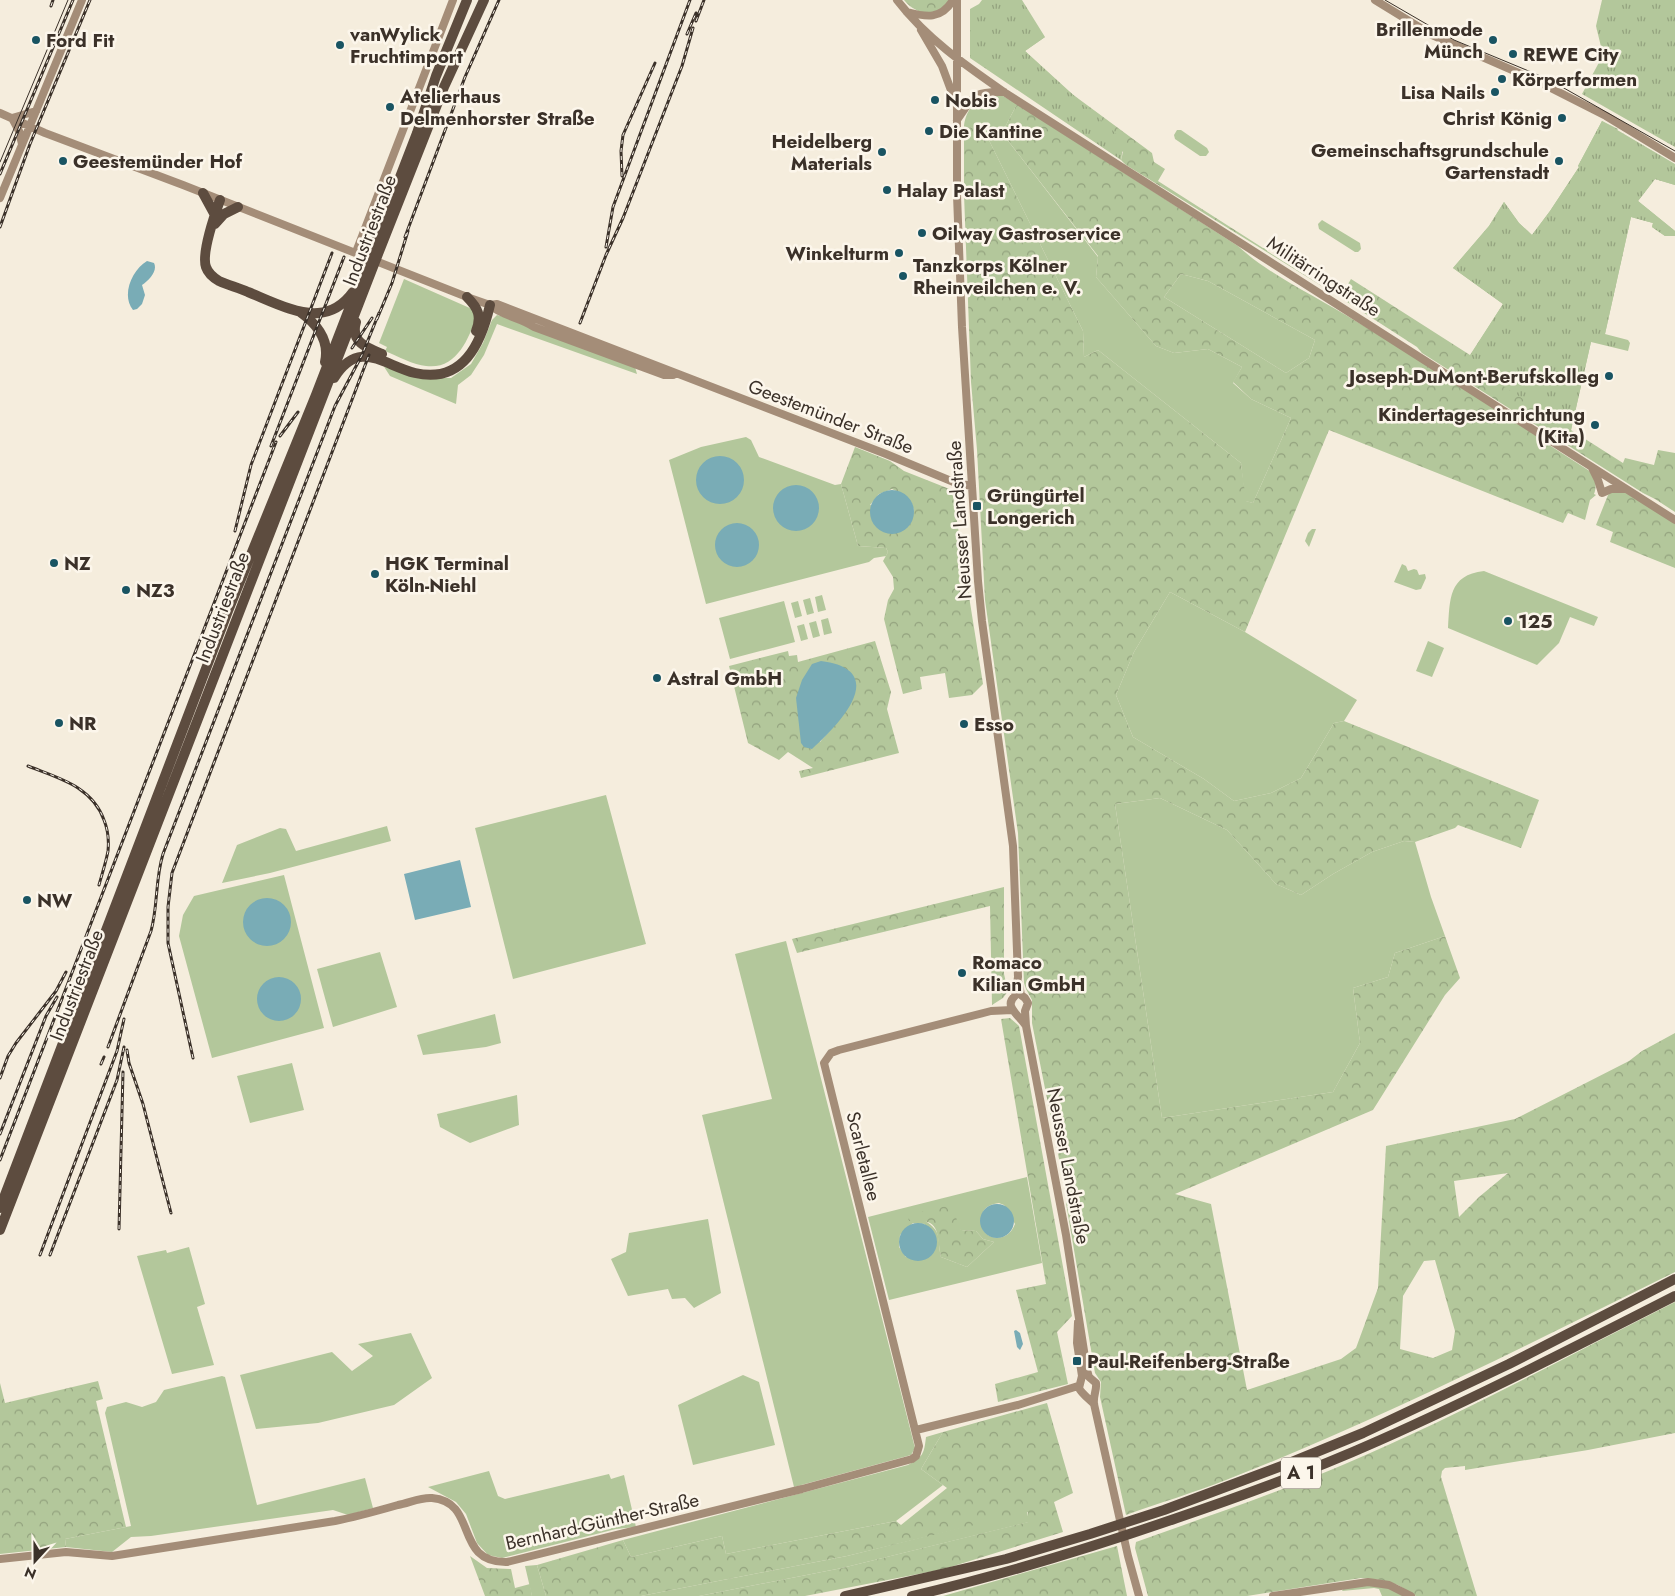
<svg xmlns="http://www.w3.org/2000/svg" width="1675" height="1596" font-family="Jost,sans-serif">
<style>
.green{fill:#b3c79b;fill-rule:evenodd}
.forest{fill:url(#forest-crowns);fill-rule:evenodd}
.park{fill:url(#park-tufts)}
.water{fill:#79acb6}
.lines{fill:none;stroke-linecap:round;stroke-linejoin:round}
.secondary{stroke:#a48d78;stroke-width:8}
.highway{stroke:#5d4c3f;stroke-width:10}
.tram{stroke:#3b3129;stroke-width:1}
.rail-casing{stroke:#3b3129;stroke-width:3}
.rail{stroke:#fcf6eb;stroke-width:1;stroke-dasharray:4;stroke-linecap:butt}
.poi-dot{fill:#195462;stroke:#fcf6eb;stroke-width:2}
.labels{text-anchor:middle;stroke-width:5;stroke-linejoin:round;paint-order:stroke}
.shield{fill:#fcf6eb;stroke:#756c63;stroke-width:1}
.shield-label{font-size:18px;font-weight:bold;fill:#3b3129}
.poi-label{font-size:19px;font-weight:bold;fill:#3b3129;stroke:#fcf6eb;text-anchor:start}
.street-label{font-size:19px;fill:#3b3129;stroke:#fcf6eb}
</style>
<defs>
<pattern id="forest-crowns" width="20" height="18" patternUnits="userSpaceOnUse" patternTransform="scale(1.25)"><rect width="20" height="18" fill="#b3c79b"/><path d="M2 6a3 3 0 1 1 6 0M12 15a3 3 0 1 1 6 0" fill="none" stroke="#93a27e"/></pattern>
<pattern id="park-tufts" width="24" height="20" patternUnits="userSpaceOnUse" patternTransform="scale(1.25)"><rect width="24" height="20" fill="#b3c79b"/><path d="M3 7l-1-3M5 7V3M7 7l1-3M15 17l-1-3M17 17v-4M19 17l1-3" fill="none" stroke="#93a27e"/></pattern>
</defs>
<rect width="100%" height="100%" fill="#f5eddd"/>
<path class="green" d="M995 94 1003 96 1017 104 1002 133 1098 257 1096 277 1156 346 1174 353 1208 349 1242 367 1233 383 1251 399 1291 418 1253 503 1245 501 1241 463 1098 350 1084 357 1083 331 982 126 964 128C964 117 971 102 983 98 986 96 991 96 995 94Z
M1177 130H1181L1207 148 1209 152 1206 156H1200L1175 139 1174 135Z
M1322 220 1360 243 1361 249 1358 252H1355L1319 229 1318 224Z
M1181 274 1208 281 1315 340 1309 358 1286 373 1164 297Z
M404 279 472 309 476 318C468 340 456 370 426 366 414 365 397 356 385 351L387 347 379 343Z
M497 315 523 322 635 367 637 374 497 324 484 355 471 375 458 385 456 404 390 376 381 362 418 378H451L471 364 483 343 492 320Z
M746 437 751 440 759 457 835 485 841 484 858 546 886 548 888 552 886 556 874 558 869 562 706 604 669 460 701 447Z
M1312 529H1316L1309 547 1305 541 1308 533Z
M1402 564 1406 566 1408 571 1414 569 1417 570 1419 575 1425 574 1426 578 1421 589 1416 590 1394 582Z
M1484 571 1598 617 1594 626 1570 617 1559 643 1537 665 1448 628C1450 600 1448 575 1484 571Z
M1170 592 1245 632 1357 700 1344 721 1334 723 1301 778 1271 793 1234 801 1204 779 1133 737 1116 695 1134 652Z
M822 595 826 610 818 612 815 597Z
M810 598 814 613 807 615 803 600Z
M784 601 795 642 730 659 719 618Z
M798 601 802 616 795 618 791 603Z
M828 618 832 633 824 635 821 620Z
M816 621 820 636 813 638 809 623Z
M804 624 808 639 801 641 797 626Z
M1428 641 1444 648 1432 677 1416 671Z
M606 795 646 944 513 979 475 828Z
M1160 798 1227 830 1276 884 1301 895 1333 874 1372 852 1404 841 1415 842 1431 897 1445 936 1395 953 1388 977 1353 988 1360 1043 1333 1092 1162 1118 1115 804Z
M387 826 391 841 270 873 222 883 237 845 280 828 286 829 296 851Z
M284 875 324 1028 212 1058 179 936 183 915 194 896Z
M786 941 915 1448 911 1455 794 1487 702 1115 772 1099 735 954Z
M380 952 397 1007 333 1027 317 969Z
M495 1014 501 1043 486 1047 423 1055 417 1035Z
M292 1063 304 1110 250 1123 237 1076Z
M517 1095 519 1125 470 1143 440 1127 437 1114Z
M1027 1177 1042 1263 889 1300 868 1217ZM999 1203 1004 1205 1015 1224C1006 1249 972 1237 983 1212 986 1206 992 1204 999 1203ZM924 1220 961 1230 976 1231 983 1239 994 1242 967 1267 941 1257C937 1238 943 1232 924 1220ZM913 1223 925 1224 906 1257 899 1247 900 1235Z
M708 1219 721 1293 694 1308 685 1298 672 1299 668 1289 628 1296 611 1259 626 1252 629 1233Z
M189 1247 205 1304 197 1307 214 1365 172 1374 137 1256 166 1250 167 1253Z
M411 1333 432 1378 394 1405 318 1423 256 1429 240 1375 332 1352 352 1371 373 1356 358 1344Z
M743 1375 759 1382 775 1445 693 1465 678 1405Z
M222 1376 225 1377 257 1505 365 1478 373 1508 348 1515 333 1510 151 1536 131 1537 112 1552 66 1547 65 1539 131 1526 105 1413 107 1407 126 1402 142 1407 156 1402 164 1390Z
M943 1432 921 1469 943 1485 896 1521 726 1554 722 1536 631 1557 623 1540 908 1465C923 1457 924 1454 926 1437Z
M489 1471 498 1496 505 1499 609 1474 611 1479 624 1475 636 1527 616 1529 502 1558 488 1555 477 1543 466 1514 456 1502 428 1487Z
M1027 1511 1029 1522 842 1568 699 1596H641L847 1556Z
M537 1565 546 1596H532L525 1566Z
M1357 1585 1384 1586 1404 1596H1382L1379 1589 1374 1588 1342 1591 1344 1588Z"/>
<path class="forest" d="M904 0H950C947 3 944 7 941 9 928 18 913 11 904 0Z
M1045 37 1025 51 1068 91 1152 153 1154 162 1165 169 1158 181 1263 248H1267V251L1333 293 1126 165 1121 160 1123 152 1016 43Z
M1017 104 1238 246C1269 275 1317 297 1354 320 1416 357 1477 397 1538 436L1546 443 1588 470C1596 476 1597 487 1594 494L1596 495 1590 500 1585 520 1568 513 1563 523 1329 430 1245 632 1170 592 1134 652 1116 695 1133 737 1204 779 1234 801 1271 793 1301 778 1334 723 1344 721 1539 800 1521 848 1458 825 1455 828 1415 842 1404 841 1372 852 1333 874 1301 895 1276 884 1227 830 1160 798 1115 804 1162 1118 1333 1092 1360 1043 1353 988 1388 977 1395 953 1445 936 1460 978 1445 995 1373 1110 1175 1194 1211 1204 1247 1390 1341 1359 1356 1348 1378 1288 1386 1146 1515 1119 1629 1061 1642 1051 1675 1033V1272C1527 1345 1380 1420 1226 1480 1193 1493 1159 1503 1126 1515L1100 1397 1101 1382 1095 1373 1066 1203 1067 1199 1032 1023V1000L1026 989 1024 983 1018 833 985 600 977 450 971 382 964 194V128L982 126 1083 331 1084 357 1098 350 1241 463 1246 501 1253 503 1291 418 1251 399 1233 382 1242 367 1208 349 1174 353 1156 346 1096 277 1098 256 1002 133ZM1181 274 1208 281 1315 340 1309 358 1286 373 1164 297ZM1508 1173 1479 1197 1459 1217 1454 1181ZM1435 1260 1455 1331 1452 1350 1433 1358 1400 1349 1403 1296 1424 1261Z
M1602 121 1618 129 1517 273 1675 164V185L1655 179 1638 201 1675 231V236H1665L1652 227 1653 223 1631 217 1605 334 1591 342 1571 430 1623 463 1625 458 1654 465 1658 450 1675 453V512L1655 499 1643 493 1422 353 1417 347 1344 300C1342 292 1347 286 1351 279L1470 355 1503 304 1453 268 1489 226 1504 202 1519 223 1532 235 1550 211 1579 167 1578 166Z
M855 447 890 461 904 471 952 490 983 684 972 695 949 698 945 673 920 677 922 689 903 694 884 619 888 600 894 589 893 577 883 561 888 552 886 548 858 546 841 484ZM892 489C905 496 913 498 914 513L870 505 879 494Z
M1612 490 1625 492 1675 523V568L1610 542 1613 532 1596 525 1608 495Z
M875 641 891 692 887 709 899 753 801 778 799 771 813 768 788 752 779 760 748 743 729 666 788 651 789 656 797 655 798 662ZM796 698 832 728 820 742Z
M1004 887V974L1008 991 1003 998 992 1005 990 906 797 953 792 939Z
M1010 1018 1019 1026 1072 1316 1057 1332 1068 1384 998 1402 995 1384 1038 1372 1016 1290 1046 1284 1001 1019Z
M951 1205 961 1230 976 1231 983 1239 994 1242 967 1267 941 1257C936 1233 942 1218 909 1221L907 1215Z
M1675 1302V1433L1588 1450 1465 1470V1466L1445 1468 1442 1471 1441 1477 1477 1596H1416L1398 1585 1381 1580 1361 1578 1247 1596H1148L1135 1548 1136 1542C1206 1517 1277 1493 1345 1464 1458 1416 1566 1357 1675 1302Z
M98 1381 103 1399 96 1401 126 1527 65 1539 66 1547 0 1554V1383L5 1403Z
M1047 1403 1073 1493 1054 1502 1063 1532 944 1569 805 1596H699L842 1568 1028 1522V1512L847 1556 641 1596H546L537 1565 623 1540 631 1557 722 1536 726 1554 896 1521 901 1525 947 1488 921 1469 943 1432Z
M1117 1546 1127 1596H943Z
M470 1556 487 1568 511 1569 515 1588 530 1584 532 1596H485Z"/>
<path class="park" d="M982 0H1022L1045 37 1025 51 1124 141 1121 160 970 58V9L979 4Z
M1602 0H1675V147L1582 94 1603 55 1596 26Z
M1602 121 1675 164V185L1655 179 1638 201 1675 231V236H1665L1652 227 1653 223 1631 217 1605 334 1628 340 1630 343 1628 351 1591 342 1571 430 1466 362 1503 304 1453 268 1489 226 1504 202 1519 223 1532 235 1550 211 1579 167 1578 166Z"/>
<path class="water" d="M147 261 154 263C158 271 149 280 142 285L145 295 142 304 137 309 133 310C121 295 132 270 147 261Z
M696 480a24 24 0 1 1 48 0a24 24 0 1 1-48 0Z
M773 508a23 23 0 1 1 46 0a23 23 0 1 1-46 0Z
M870 512a22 22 0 1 1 44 0a22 22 0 1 1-44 0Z
M715 545a22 22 0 1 1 44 0a22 22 0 1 1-44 0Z
M821 661C891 670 840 724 812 749L804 747 801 743 796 698 802 680 812 664Z
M460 860 471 907 415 920 404 874Z
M243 922a24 24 0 1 1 48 0a24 24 0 1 1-48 0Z
M257 999a22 22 0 1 1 44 0a22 22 0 1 1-44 0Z
M980 1221a17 17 0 1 1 34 0a17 17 0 1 1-34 0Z
M899 1242a19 19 0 1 1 38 0a19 19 0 1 1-38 0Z
M1016 1330 1020 1333 1023 1344 1020 1350 1017 1347 1014 1331Z"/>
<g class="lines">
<path class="secondary" d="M897 0C926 38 965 65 1004 92L1675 520
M957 0V195L962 327 972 486 978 581 982 621 1013 846 1018 977 1015 996C1003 1006 1019 1015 1026 1026
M1375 0 1432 35 1535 80 1606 116 1675 158
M907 12C926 17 941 20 953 0
M921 30 942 66 955 101
M0 113 45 133 183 185 467 297 490 305 497 304 886 454 956 483 972 486
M957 120C974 96 972 91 1004 92
M22 144 19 131 12 118 36 111
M0 198 82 0
M356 252 453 0
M490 305C501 316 520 317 534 327L664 375H673
M1592 468 1598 480 1602 493 1611 489H1626
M1019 984 1021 995 1025 998 1028 1003 1025 1011 1026 1026 1066 1235 1087 1370 1089 1377 1096 1383C1097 1390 1093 1395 1094 1404L1128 1556 1139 1596
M1078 1322 1077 1343 1082 1376 1079 1388C1081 1393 1089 1399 1094 1404
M916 1430 1018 1405 1078 1386
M0 1559 66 1552 112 1556 335 1521C356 1517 377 1511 398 1505 409 1503 421 1497 432 1498 479 1502 453 1563 507 1562L802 1489 912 1459 916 1456 919 1446 824 1063 831 1053 839 1050 991 1011 1012 1010
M1273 1596 1368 1582 1389 1585 1411 1596"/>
<path class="highway" d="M203 193 215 215
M220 200C215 214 201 253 206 267 208 273 214 278 219 281 228 285 239 288 248 292 268 300 297 315 318 313 333 312 345 303 353 292
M215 224 224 214 238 207
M467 297C478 308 482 316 476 331
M300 312C317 324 330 340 325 362
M356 322C350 342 367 348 382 354
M334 378C359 338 383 365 415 373 463 384 481 344 490 305
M0 1208 228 611 316 395 417 133 436 76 467 0
M0 1230 378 254 444 87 484 0
M845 1596 1006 1559 1090 1534 1164 1510 1287 1464 1363 1433 1509 1364 1675 1279
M912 1596C1002 1575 1090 1548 1177 1518 1245 1495 1313 1470 1378 1441 1479 1396 1577 1346 1675 1296"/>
<path class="tram" d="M1385 0 1454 40 1548 79 1675 151
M0 162 68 0"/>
<defs>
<path id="rail" d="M51 6 53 0
M696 21 704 0
M687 34 696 13
M0 174 73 0
M622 176 621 151 623 135 655 63
M0 227 30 144 90 0
M405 237 465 77 499 0
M606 247 613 207 690 0
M377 319 392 283 408 231
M580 323 606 255 623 218 682 66 693 28
M352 348 372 318
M280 436 298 412
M271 446 344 257
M235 531 251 465 332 253
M28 766C58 778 92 786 104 820 108 830 109 841 108 851 106 862 102 874 99 885
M108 1047 151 931C158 906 155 880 163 854L335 406 362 355 379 313
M127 1050 129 1063 143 1104 171 1213
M193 1058 168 943V907L172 873 369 355
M101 1064 104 1057
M0 1078 8 1056 16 1043 56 991 66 972
M0 1134 46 1016 57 997
M0 1160 276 442
M119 1229 123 1072
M40 1255 117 1051 124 1019
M50 1255 117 1080 124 1047"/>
</defs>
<use href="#rail" class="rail-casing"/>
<use href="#rail" class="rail"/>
</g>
<g class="poi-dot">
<circle cx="36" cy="40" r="5"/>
<circle cx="1493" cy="40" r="5"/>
<circle cx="340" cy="45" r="5"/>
<circle cx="1513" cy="54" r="5"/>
<circle cx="1502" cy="79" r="5"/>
<circle cx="1495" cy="92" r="5"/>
<circle cx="935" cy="100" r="5"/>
<circle cx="390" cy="107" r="5"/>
<circle cx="1562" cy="118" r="5"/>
<circle cx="929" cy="131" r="5"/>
<circle cx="882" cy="152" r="5"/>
<circle cx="63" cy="161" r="5"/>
<circle cx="1559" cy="161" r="5"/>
<circle cx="887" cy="190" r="5"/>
<circle cx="922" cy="233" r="5"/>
<circle cx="899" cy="253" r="5"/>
<circle cx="903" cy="276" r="5"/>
<circle cx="1609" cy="376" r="5"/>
<circle cx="1595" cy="425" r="5"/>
<rect x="972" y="501" width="10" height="10" rx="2.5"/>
<circle cx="54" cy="563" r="5"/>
<circle cx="375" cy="574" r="5"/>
<circle cx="126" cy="590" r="5"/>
<circle cx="1508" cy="621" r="5"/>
<circle cx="657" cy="678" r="5"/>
<circle cx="59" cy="723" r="5"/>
<circle cx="964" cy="724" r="5"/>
<circle cx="27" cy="900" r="5"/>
<circle cx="962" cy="973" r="5"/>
<rect x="1072" y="1356" width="10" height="10" rx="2.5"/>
</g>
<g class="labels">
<rect class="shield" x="1281" y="1457.5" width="40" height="31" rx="4"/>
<g class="shield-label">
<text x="1301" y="1479">A 1</text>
</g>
<g class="poi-label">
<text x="1483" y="36" text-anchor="end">Brillenmode<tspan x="1483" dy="22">Münch</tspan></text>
<text x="350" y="41">vanWylick<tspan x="350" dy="22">Fruchtimport</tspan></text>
<text x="46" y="47">Ford Fit</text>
<text x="1523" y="61">REWE City</text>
<text x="1512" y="86">Körperformen</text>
<text x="1485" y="99" text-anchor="end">Lisa Nails</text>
<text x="400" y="103">Atelierhaus<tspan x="400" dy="22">Delmenhorster Straße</tspan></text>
<text x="945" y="107">Nobis</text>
<text x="1552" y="125" text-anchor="end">Christ König</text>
<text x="939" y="138">Die Kantine</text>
<text x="872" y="148" text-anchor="end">Heidelberg<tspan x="872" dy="22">Materials</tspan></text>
<text x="1549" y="157" text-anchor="end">Gemeinschaftsgrundschule<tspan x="1549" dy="22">Gartenstadt</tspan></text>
<text x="73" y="168">Geestemünder Hof</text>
<text x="897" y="197">Halay Palast</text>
<text x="932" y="240">Oilway Gastroservice</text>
<text x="889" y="260" text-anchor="end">Winkelturm</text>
<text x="913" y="272">Tanzkorps Kölner<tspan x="913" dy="22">Rheinveilchen e. V.</tspan></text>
<text x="1599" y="383" text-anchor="end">Joseph-DuMont-Berufskolleg</text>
<text x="1585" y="421" text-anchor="end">Kindertageseinrichtung<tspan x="1585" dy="22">(Kita)</tspan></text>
<text x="987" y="502">Grüngürtel<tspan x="987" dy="22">Longerich</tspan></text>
<text x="64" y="570">NZ</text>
<text x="385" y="570">HGK Terminal<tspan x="385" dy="22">Köln-Niehl</tspan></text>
<text x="136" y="597">NZ3</text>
<text x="1518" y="628">125</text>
<text x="667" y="685">Astral GmbH</text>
<text x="69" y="730">NR</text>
<text x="974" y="731">Esso</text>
<text x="37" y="907">NW</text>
<text x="972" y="969">Romaco<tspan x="972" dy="22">Kilian GmbH</tspan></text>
<text x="1087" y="1368">Paul-Reifenberg-Straße</text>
</g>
<g class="street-label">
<text transform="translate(369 230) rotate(-69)" y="7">Industriestraße</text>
<text transform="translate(1324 276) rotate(33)" y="7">Militärringstraße</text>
<text transform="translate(831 416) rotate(21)" y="7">Geestemünder Straße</text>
<text transform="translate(959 520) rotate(-94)" y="7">Neusser Landstraße</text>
<text transform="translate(222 607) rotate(-69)" y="7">Industriestraße</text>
<text transform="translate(76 985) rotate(-69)" y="7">Industriestraße</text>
<text transform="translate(864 1156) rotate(76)" y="7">Scarletallee</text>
<text transform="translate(1069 1166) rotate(79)" y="7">Neusser Landstraße</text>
<text transform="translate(602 1521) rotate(-13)" y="7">Bernhard-Günther-Straße</text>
</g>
</g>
<g transform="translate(35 1561) rotate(201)" stroke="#fcf6eb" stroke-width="4" paint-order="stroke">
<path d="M0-4L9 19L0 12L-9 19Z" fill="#3b3129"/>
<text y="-8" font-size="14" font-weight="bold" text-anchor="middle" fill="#3b3129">N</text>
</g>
</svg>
